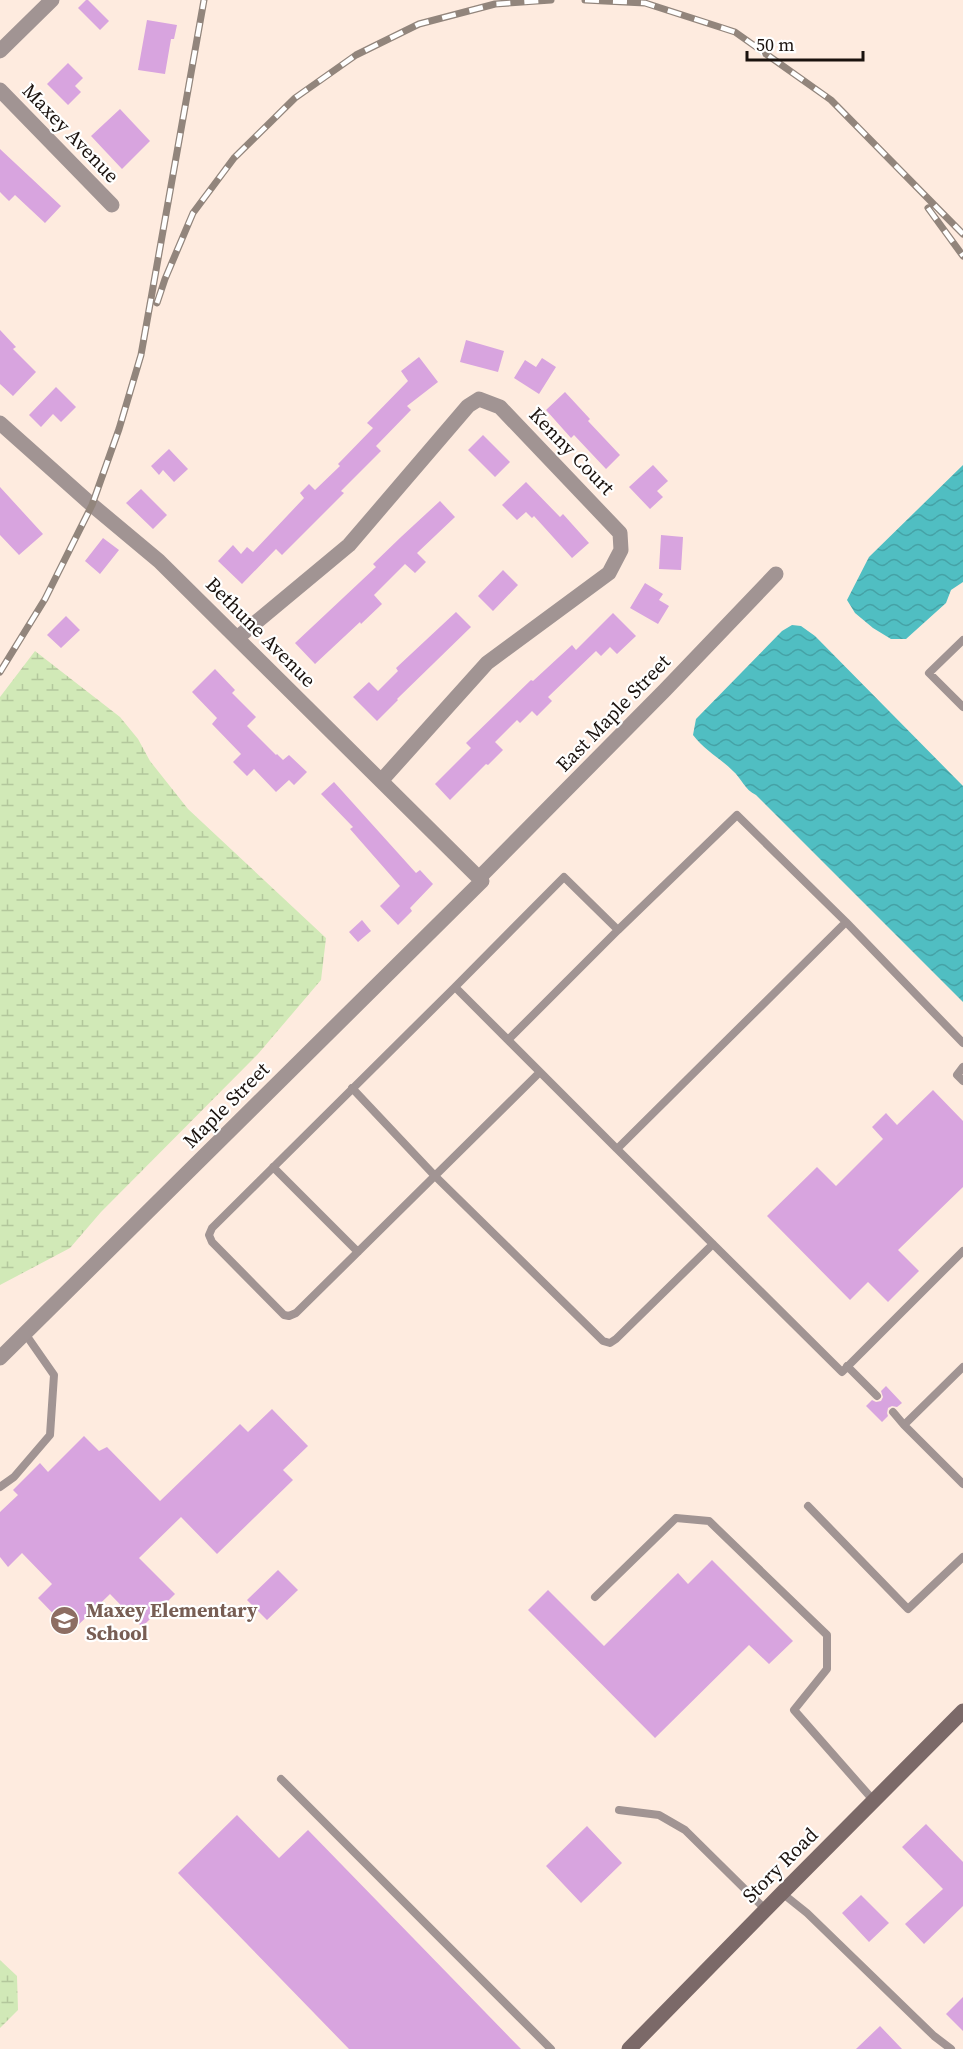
<svg xmlns="http://www.w3.org/2000/svg" width="963" height="2049" font-family="'Source Serif 4',serif">
<style>
.wetland{fill:url(#wetland-marsh)}
.water{fill:url(#water-waves)}
.building{fill:#d8a4df}
.lines{fill:none;stroke-linecap:round;stroke-linejoin:round}
.lane{stroke:#a19493;stroke-width:8}
.street{stroke:#a19493;stroke-width:15}
.secondary{stroke:#7b6968;stroke-width:15}
.rail-casing{stroke:#92857c;stroke-width:7}
.rail{stroke:#fff;stroke-width:4.5;stroke-dasharray:14;stroke-linecap:butt}
.labels{text-anchor:middle;stroke-width:4.5;stroke-linejoin:round;paint-order:stroke}
.street-label{font-size:20px;fill:#1a120e;stroke:#fff}
.education-label{font-size:20px;font-weight:bold;fill:#785e54;stroke:#fff;text-anchor:start}
</style>
<defs>
<pattern id="wetland-marsh" width="20" height="14" patternUnits="userSpaceOnUse" patternTransform="scale(1.5)"><rect width="20" height="14" fill="#d1e9b7"/><path d="M1 5h8M5 5V1M11 12h8M15 12V8" fill="none" stroke="#b3c79c"/></pattern>
<pattern id="water-waves" width="16" height="10" patternUnits="userSpaceOnUse" patternTransform="scale(1.5)"><rect width="16" height="10" fill="#50bec2"/><path d="M0 5q4-4 8 0t8 0" fill="none" stroke="#45a2a6"/></pattern>
</defs>
<rect width="100%" height="100%" fill="#feebdf"/>
<path class="wetland" d="M35 651 120 717 138 739 150 761 188 809 326 938 321 980 258 1054 101 1212 70 1248 0 1285V697Z
M0 1960 17 1976 18 2010 0 2028Z"/>
<path class="water" d="M963 465V582L951 590 946 603 906 639H891L873 628 855 613 847 600 869 557Z
M792 625 801 626 815 636 963 786V1002L756 795C745 790 741 778 733 771 720 758 704 750 693 735L696 719 782 631Z"/>
<path class="building" d="M86 0H88L109 21 100 30 78 8Z
M147 20 177 25 174 39H171L165 74 138 70Z
M68 63 83 78 75 86 81 92 68 105 47 84Z
M120 109 150 141 122 169 91 136Z
M0 149 61 206 45 223 15 195 9 201 0 192Z
M0 330 16 347 13 349 36 372 13 396 0 384Z
M466 340 504 351 498 372 460 362Z
M419 357 438 382 407 406 411 410 376 446 381 451 341 491 344 493 282 555 276 549 242 584 218 561 233 545 241 554 247 547 253 552 304 498 300 493 309 484 315 490 340 466 338 464 373 428 367 423 408 381 401 371Z
M542 358 556 367 539 394 514 378 525 360 536 367Z
M56 387 76 407 61 422 53 414 41 427 29 415Z
M565 392 590 419 588 421 620 455 606 469 574 435 571 438 546 410Z
M483 435 510 462 495 477 468 450Z
M169 449 188 469 174 482 163 470 159 475 151 466Z
M653 465 668 481 657 491 663 497 650 509 629 487Z
M526 482 560 517 563 514 589 543 572 558 534 516 532 518 526 512 517 520 502 505Z
M0 487 43 534 19 555 0 535Z
M141 489 167 515 153 529 126 503Z
M440 501 455 517 417 553 426 562 415 573 405 564 374 595 382 604 361 624 360 622 315 664 295 643 376 567 373 564 401 537Z
M661 535 683 537 681 570 659 569Z
M103 538 119 550 100 574 85 561Z
M503 570 518 585 493 611 478 596Z
M645 583 663 594 659 600 669 606 658 624 630 608Z
M456 612 471 627 397 699 398 700 377 721 353 697 369 682 378 691 398 671 396 668Z
M613 613 636 636 617 654 610 647 601 656 596 651 548 697 552 701 537 716 532 711 520 723 517 720 495 742 503 750 488 765 486 764 450 800 435 784 471 748 466 743 531 680 533 681 572 645 576 650Z
M66 616 80 630 61 648 47 635Z
M215 669 235 690 232 693 256 717 247 726 276 755 277 754 283 760 289 755 307 772 294 785 289 780 276 792 254 769 247 776 233 762 241 754 212 724 217 718 192 692Z
M334 782 416 873 420 870 433 884 410 908 412 911 398 925 380 906 400 886 350 829 353 827 321 794Z
M362 920 371 931 358 942 349 932Z
M933 1090 963 1121V1187L898 1250 919 1271 888 1302 868 1282 850 1300 767 1216 817 1167 836 1186 883 1139 872 1127 886 1113 897 1125Z
M886 1386 902 1403 897 1407 892 1406 888 1408 887 1413 888 1416 882 1422 866 1406 872 1400 876 1402 881 1401 883 1397 881 1391Z
M272 1409 308 1446 283 1470 293 1480 217 1554 181 1517 139 1558 175 1594 142 1627 110 1594 71 1632 38 1598 52 1584 22 1553 8 1567 0 1557V1512L18 1495 13 1490 40 1463 48 1472 84 1436 99 1451 107 1447 160 1501 240 1424 248 1432Z
M712 1560 793 1641 769 1664 749 1645 655 1738 528 1610 548 1590 604 1646 678 1573 688 1584Z
M278 1570 298 1590 267 1620 247 1600Z
M237 1815 279 1858 308 1830 521 2049H349L178 1873Z
M926 1824 963 1862V1906L924 1944 905 1924 943 1889 902 1847Z
M587 1826 622 1863 581 1903 546 1866Z
M861 1895 889 1923 869 1942 842 1913Z
M963 1997V2031L946 2014Z
M880 2026 902 2049H856Z"/>
<g class="lines">
<path class="lane" d="M963 640 929 673 963 707
M618 930 737 815 846 922
M455 987 212 1228 209 1235 212 1242 284 1315 289 1316 296 1313 540 1072
M508 1040 618 930 564 877 455 987 617 1149
M963 1043 846 922 617 1149 842 1372 963 1251
M963 1067 957 1075 963 1081
M352 1088 435 1176 603 1341 610 1343 616 1339 713 1244
M273 1167 358 1252
M847 1366 877 1396
M963 1367 904 1425 963 1484
M893 1412 904 1425
M0 1487 14 1477 50 1435 54 1375 24 1332
M808 1506 908 1609 963 1557
M595 1597 676 1518 709 1521 827 1635V1669L794 1710 874 1801
M281 1779 551 2049
M619 1810 659 1815 685 1830 765 1909
M782 1893 807 1913 934 2036 951 2049"/>
<path class="street" d="M0 51 52 0
M0 90 112 205
M0 423 92 505 159 561 482 881 0 1358
M237 638 349 545 468 406 479 399 500 407 620 533 621 550 609 573 487 663 381 781
M479 878 665 690 776 574"/>
<path class="secondary" d="M629 2049 782 1893 963 1711"/>
<defs>
<path id="rail" d="M585 0 645 3 735 32 831 100 963 234
M928 208 963 256
M157 303 165 279 193 213 234 158 295 98 356 55 419 24 495 4 551 0
M0 672 45 599 92 505 119 429 141 355 204 0"/>
</defs>
<use href="#rail" class="rail-casing"/>
<use href="#rail" class="rail"/>
</g>
<defs>
<symbol id="school-disc" viewBox="-11 -11 22 22"><circle r="9.5" fill="#8d6e63" stroke="#fff"/><path d="M0-5L7-2L0 1L-7-2ZM-4 1L0 2.5L4 1V4Q0 6-4 4Z" fill="#fff"/></symbol>
</defs>
<g fill-rule="evenodd">
<use href="#school-disc" x="48" y="1604" width="33" height="33"/>
</g>
<g class="labels">
<g class="street-label">
<text transform="translate(71 133) rotate(46)" y="7">Maxey Avenue</text>
<text transform="translate(572 451) rotate(46)" y="7">Kenny Court</text>
<text transform="translate(261 632) rotate(45)" y="7">Bethune Avenue</text>
<text transform="translate(613 713) rotate(-46)" y="7">East Maple Street</text>
<text transform="translate(226 1105) rotate(-45)" y="7">Maple Street</text>
<text transform="translate(780 1865) rotate(-45)" y="7">Story Road</text>
</g>
<g class="education-label">
<text x="86" y="1617">Maxey Elementary<tspan x="86" dy="23">School</tspan></text>
</g>
</g>
<path d="M747 51v9h116v-9" fill="none" stroke="#1a120e" stroke-width="3"/>
<text x="756" y="51" font-size="18" fill="#1a120e" stroke="#ffffff" stroke-width="4.5" paint-order="stroke">50 m</text>
</svg>
